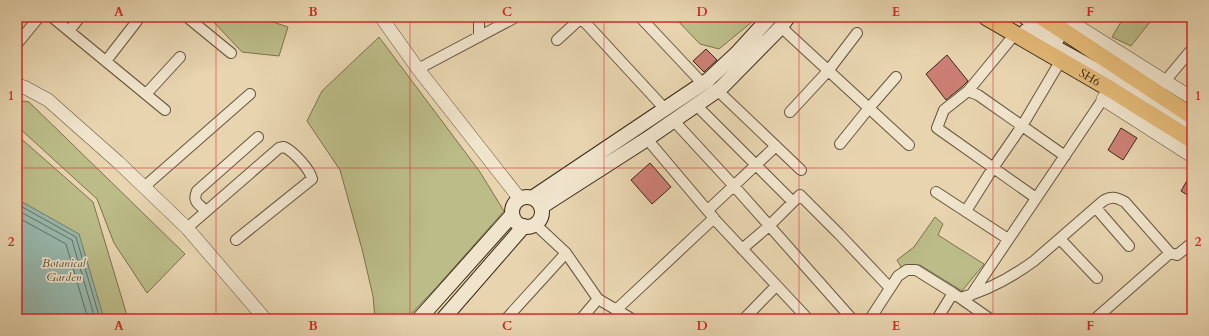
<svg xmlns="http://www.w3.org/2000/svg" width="1209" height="336" font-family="Cardo,serif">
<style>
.green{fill:#bbbc88;stroke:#7a724e}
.water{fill:#97b8ad;stroke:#717f70}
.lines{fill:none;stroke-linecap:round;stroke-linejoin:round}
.shore{stroke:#687061;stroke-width:1}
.building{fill:#cd7f76;stroke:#382915}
.minor-casing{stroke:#64543c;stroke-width:12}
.tertiary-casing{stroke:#64543c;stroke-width:14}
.secondary-casing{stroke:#382915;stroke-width:16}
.primary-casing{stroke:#382915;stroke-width:18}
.minor{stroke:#f0e4cc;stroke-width:10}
.tertiary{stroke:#f0e4cc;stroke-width:13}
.secondary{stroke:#f0e4cc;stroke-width:14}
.primary{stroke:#e4ba78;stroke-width:16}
.grid{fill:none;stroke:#d62828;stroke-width:1;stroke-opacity:0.55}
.labels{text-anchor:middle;stroke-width:3.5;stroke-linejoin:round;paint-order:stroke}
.street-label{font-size:12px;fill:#382915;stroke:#f0e4cc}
.park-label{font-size:12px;font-style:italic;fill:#594e32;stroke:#f0e4cc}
.neatline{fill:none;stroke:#d62828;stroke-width:1.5}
.grid-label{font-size:13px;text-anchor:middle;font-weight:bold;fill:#d62828}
</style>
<rect width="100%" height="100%" fill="#e8d5b0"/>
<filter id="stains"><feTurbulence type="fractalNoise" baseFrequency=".005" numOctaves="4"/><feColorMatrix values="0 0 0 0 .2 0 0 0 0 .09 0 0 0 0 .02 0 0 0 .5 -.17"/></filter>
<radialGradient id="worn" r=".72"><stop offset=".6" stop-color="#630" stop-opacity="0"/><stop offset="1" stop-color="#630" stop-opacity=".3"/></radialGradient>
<path class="green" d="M209 17H263L267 20 288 27 279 56 242 52Z
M674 17H758L719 49 700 44Z
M1124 17H1154L1131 46 1112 37Z
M379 37 480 172 504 211 435 289 406 319H375L373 296 362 249 340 170 307 121 322 91Z
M17 100 29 102 185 254 147 293 114 243 97 199 17 126Z
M17 135 93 202 128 319H17Z
M935 217 943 224 938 235 984 264 962 291 920 265 901 267 897 260 914 247Z"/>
<path class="water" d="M17 199 79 234 104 319H17Z"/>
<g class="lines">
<path class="shore" d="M17 204 76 237 100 319
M17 210 72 240 95 319
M17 217 66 244 88 319"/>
</g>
<path class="building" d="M706 49 717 60 704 72 693 61Z
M947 55 968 81 963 86 946 100 926 74Z
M1121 128 1137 138 1123 160 1108 150Z
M650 163 671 187 652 204 631 180Z
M1192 172V198L1181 191Z"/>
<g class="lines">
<defs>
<path id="minor" d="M52 17 165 110
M187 17 231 53
M640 17 703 84
M581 18 665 109
M781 27 909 145
M69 31 80 17
M1015 34 968 91 944 110 937 128 1036 198
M479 37V17
M557 40 582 17
M17 44 39 17
M106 61 137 21
M418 69 516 17
M1161 86 1192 49
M717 90 801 170
M968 91 978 95 1065 156
M146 94 180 57
M696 105 793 202
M790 112 828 71 857 33
M674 121 734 186 852 319
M647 139 718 223 808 319
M840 144 869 108 896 77
M144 187 250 94
M936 192 1008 239
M1096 208 1129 246
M708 210 776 146
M206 211C199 204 192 202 197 191L258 137
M966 211 993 168 1022 126 1061 60
M535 224 566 253 598 299 632 319
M187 228 279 148 284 147C293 151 310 169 312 179L236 240
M1060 239 1097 278
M742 249 769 226 800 195 839 234 890 288
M971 295 1103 99
M960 298C986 291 1012 277 1034 261L1103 201C1111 196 1116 197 1125 202L1170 253 1177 255 1192 243
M616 310 714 218
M506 319 566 253
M581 319 598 299
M744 319 776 286
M870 319 898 276 907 270H916L953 293 990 319
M937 319 953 293
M1095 319 1170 253"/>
<path id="tertiary" d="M381 17 418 69 520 199
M1063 17 1192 98
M17 85 24 87 48 100 118 162 187 228 265 319
M1110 89 1103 99 1192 156"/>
<path id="secondary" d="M1025 17 1057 39
M1026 31 1109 77 1192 127
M512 212a15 15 0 1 1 30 0a15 15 0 1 1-30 0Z
M532 198 708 80 738 52 770 17
M541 207 647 139 721 88 781 27 788 17
M419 319 512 215
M443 319 524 226"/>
<g id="primary">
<path id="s1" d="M986 17 1110 89 1192 140"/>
<path d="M1042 17 1192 116"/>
</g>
</defs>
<use href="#minor" class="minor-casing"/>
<use href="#tertiary" class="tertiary-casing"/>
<use href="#secondary" class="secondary-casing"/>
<use href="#primary" class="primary-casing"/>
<use href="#minor" class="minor"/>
<use href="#tertiary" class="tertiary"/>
<use href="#secondary" class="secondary"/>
<use href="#primary" class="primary"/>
</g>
<path class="grid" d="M216 17V319M410 17V319M604 17V319M799 17V319M993 17V319M17 168H1192"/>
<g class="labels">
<g class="street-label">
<text dy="4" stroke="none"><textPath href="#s1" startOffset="120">SH6</textPath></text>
</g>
<g class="park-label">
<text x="64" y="267">Botanical<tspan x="64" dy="14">Garden</tspan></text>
</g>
</g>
<rect width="1209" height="336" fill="none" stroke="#e8d5b0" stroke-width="44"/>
<rect x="22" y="22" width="1165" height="292" class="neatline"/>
<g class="grid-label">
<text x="119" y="16">A</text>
<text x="313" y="16">B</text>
<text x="507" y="16">C</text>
<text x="702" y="16">D</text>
<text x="896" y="16">E</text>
<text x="1090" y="16">F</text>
<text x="11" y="100">1</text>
<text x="1198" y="100">1</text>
<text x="11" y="246">2</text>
<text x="1198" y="246">2</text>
<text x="119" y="330">A</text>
<text x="313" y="330">B</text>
<text x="507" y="330">C</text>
<text x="702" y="330">D</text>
<text x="896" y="330">E</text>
<text x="1090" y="330">F</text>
</g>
<rect width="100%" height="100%" filter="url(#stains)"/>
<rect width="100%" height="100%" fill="url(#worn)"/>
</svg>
